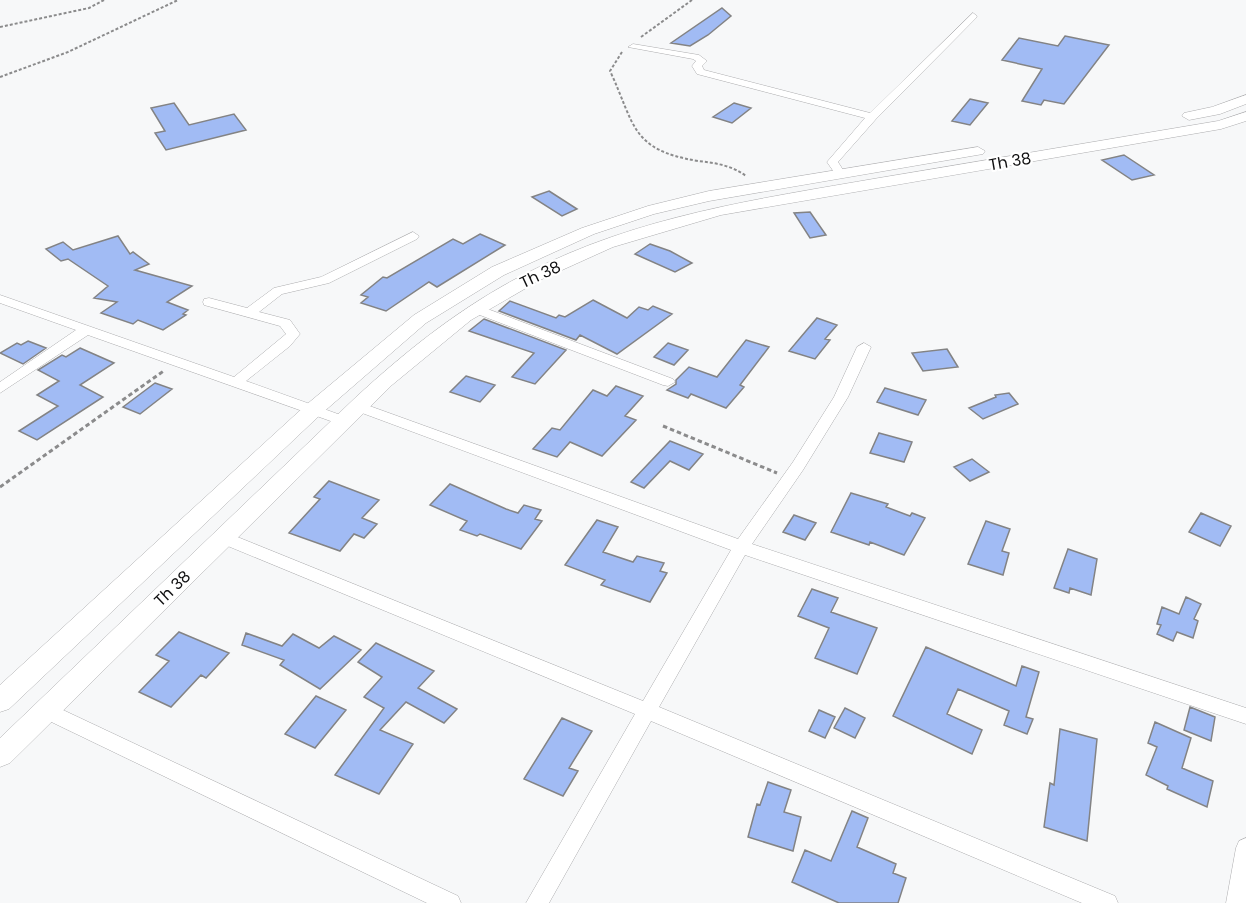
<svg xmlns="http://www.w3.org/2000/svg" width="1246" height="903" font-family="Poppins,sans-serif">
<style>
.building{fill:#a1bbf4;stroke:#838384;stroke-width:1.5}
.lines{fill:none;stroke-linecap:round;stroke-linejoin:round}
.street-casing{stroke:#adadaf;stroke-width:1}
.secondary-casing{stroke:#adadaf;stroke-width:1}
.path-far1{stroke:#8b8b8c;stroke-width:2;stroke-dasharray:3 2;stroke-linecap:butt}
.path{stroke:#8b8b8c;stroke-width:3;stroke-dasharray:4.5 3;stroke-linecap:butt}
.street{fill:#fff;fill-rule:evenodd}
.secondary{fill:#fff;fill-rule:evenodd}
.labels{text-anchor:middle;stroke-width:4.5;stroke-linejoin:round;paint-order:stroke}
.street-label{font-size:16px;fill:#101011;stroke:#fff}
</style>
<rect width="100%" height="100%" fill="#f7f8f9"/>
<path class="building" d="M722 8 731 16 708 35 690 46 671 43Z
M1065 36 1109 45 1064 104 1044 100 1041 105 1022 101 1042 69 1002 60 1019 38 1058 46Z
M970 99 988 103 970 125 952 121Z
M174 103 189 125 234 114 246 130 166 150 155 133 165 131 151 108Z
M734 103 751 108 732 123 713 117Z
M1124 155 1154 175 1132 180 1102 160Z
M549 191 577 209 562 216 532 197Z
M810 212 826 235 810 238 794 213Z
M480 234 505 245 437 287 429 282 386 311 361 303 368 297 361 295 383 277 387 278 453 239 463 244Z
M118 236 130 254 133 252 149 264 135 270 192 286 167 302 188 310 183 314 186 315 163 330 138 320 133 324 101 313 117 302 94 298 108 286 68 259 61 261 46 249 63 242 73 250Z
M650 244 670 251 692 263 675 272 635 254Z
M593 300 627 318 639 307 648 310 653 306 672 314 617 354 580 335 576 340 499 311 510 301 556 318 559 315 565 317Z
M817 318 837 325 825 339 830 340 815 359 789 351Z
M484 319 566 350 535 384 512 377 534 353 469 331Z
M746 340 769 347 740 385 744 387 726 408 691 394 688 398 667 390 676 384V380L689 367 717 377Z
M28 341 46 348 23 364 0 353 17 343 21 345Z
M668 343 688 350 674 365 654 357Z
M80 348 114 363 80 385 103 397 37 440 19 431 58 406 37 395 59 381 38 370 62 355 66 357Z
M947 349 958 367 923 371 912 353Z
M466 376 495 385 480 402 450 392Z
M155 383 172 389 140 414 123 407Z
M616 386 643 396 625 416 636 420 602 456 570 442 557 457 533 449 552 428 560 430 593 390 607 396Z
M885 388 926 400 918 415 877 402Z
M1009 393 1018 404 983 419 969 408 996 397 995 395Z
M879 433 912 442 904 462 870 453Z
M670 441 703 454 689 470 670 461 644 488 631 482Z
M972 459 989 472 970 481 954 467Z
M329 481 379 500 362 518 377 524 364 538 354 534 340 551 289 533 320 499 314 497Z
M450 484 506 509 518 513 524 505 541 510 535 519 542 521 521 549 480 534 477 536 460 530 467 521 430 505Z
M851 493 888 504 886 507 910 516 912 513 925 518 904 555 870 542 869 545 831 532Z
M1201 513 1231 526 1220 546 1189 532Z
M794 515 816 523 805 540 783 532Z
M597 520 618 527 603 552 633 562 637 556 664 563 660 571 667 573 650 602 601 585 605 580 565 565Z
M986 521 1010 529 1002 551 1009 553 1003 575 968 564Z
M1068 549 1097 559 1091 595 1070 588 1069 593 1054 588Z
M812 589 838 598 831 612 877 628 857 674 815 658 829 628 798 616Z
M1186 597 1201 604 1194 619 1198 621 1193 638 1177 632 1173 641 1157 634 1161 625 1157 624 1162 607 1179 614Z
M179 632 229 653 206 678 201 675 171 707 139 692 169 661 156 655Z
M246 633 282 646 293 634 319 648 334 636 361 650 320 689 280 665 284 660 242 645Z
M376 643 434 671 418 688 457 709 444 723 406 702 380 730 413 744 379 794 335 775 384 708 364 697 382 677 358 662Z
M926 647 1016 686 1022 666 1039 672 1026 717 1033 719 1027 734 1004 725 1009 711 958 689 947 714 982 730 972 754 893 716Z
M316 696 346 710 315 748 285 734Z
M1190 707 1215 717 1211 741 1184 730Z
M845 708 865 718 855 738 834 728Z
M819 710 835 717 825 738 809 731Z
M562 718 592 731 569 768 578 771 563 796 524 779Z
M1155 722 1191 738 1182 768 1213 781 1207 807 1167 789 1168 786 1146 775 1157 747 1148 743Z
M1060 729 1097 739 1087 841 1044 827 1050 783 1054 785Z
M768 782 791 790 784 812 801 817 793 851 748 837 757 804 760 805Z
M852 811 868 818 857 847 896 864 893 873 906 878 898 903H839L792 882 805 850 831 861Z"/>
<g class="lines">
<defs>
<path id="street" d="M973 13 977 16 976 18 876 119 838 162 845 173 840 176 836 175 827 162 865 118 697 74 692 66 696 61 693 59 628 47 633 44 699 55 707 61 702 66 704 70 870 113Z
M413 232 419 236 417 239 329 283 282 294 259 312 290 320 300 334 290 346 246 381 349 418 351 421 349 424H339L88 335 0 393V382L76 330 0 303V295L234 377 286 334 280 326 204 305 203 302 204 299 209 298 247 308 274 288 321 277Z
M477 305 673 379 675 382 668 386 663 385 472 312 471 309Z
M864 343 871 347 848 397 803 470 752 544 1246 708V724L745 555 659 707 1115 896 1118 903H1082L651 721 549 903H526L635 714 218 542 216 538 218 534H230L643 701 731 550 354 410 352 407 359 402 364 404 738 539 793 462 834 397 857 347Z
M46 702 458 896 461 903H427L39 716 37 710 39 704Z
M1246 838V903H1226L1236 848 1239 841Z"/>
<path id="secondary" d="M1246 95V104L1220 114 1189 120 1182 116 1184 113 1212 107Z
M1246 112V121L1221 129 721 215 613 247 540 280 471 320 392 385 10 763 0 767V738L355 398C407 350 462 306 527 273 637 216 758 199 879 178 992 159 1105 140 1218 121Z
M978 147 985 151 983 154 709 201 654 214 594 234 504 275 426 323 320 415 9 709 0 712V685L306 405 414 315 492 267 582 228 648 206 709 191Z"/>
</defs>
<use href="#street" class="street-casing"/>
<use href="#secondary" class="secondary-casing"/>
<path class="path-far1" d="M0 27 89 8 104 0
M641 37 692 0
M622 52 610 71C635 124 630 150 698 161 715 163 731 165 746 176
M0 77 68 52 178 0"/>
<path class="path" d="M663 426 777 473
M0 487 165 370"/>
<use href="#street" class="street"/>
<use href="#secondary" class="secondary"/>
</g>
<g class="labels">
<g class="street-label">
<text transform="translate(1010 161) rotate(-10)" y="6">Th 38</text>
<text transform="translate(540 274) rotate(-25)" y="6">Th 38</text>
<text transform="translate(172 588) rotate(-44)" y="6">Th 38</text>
</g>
</g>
</svg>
